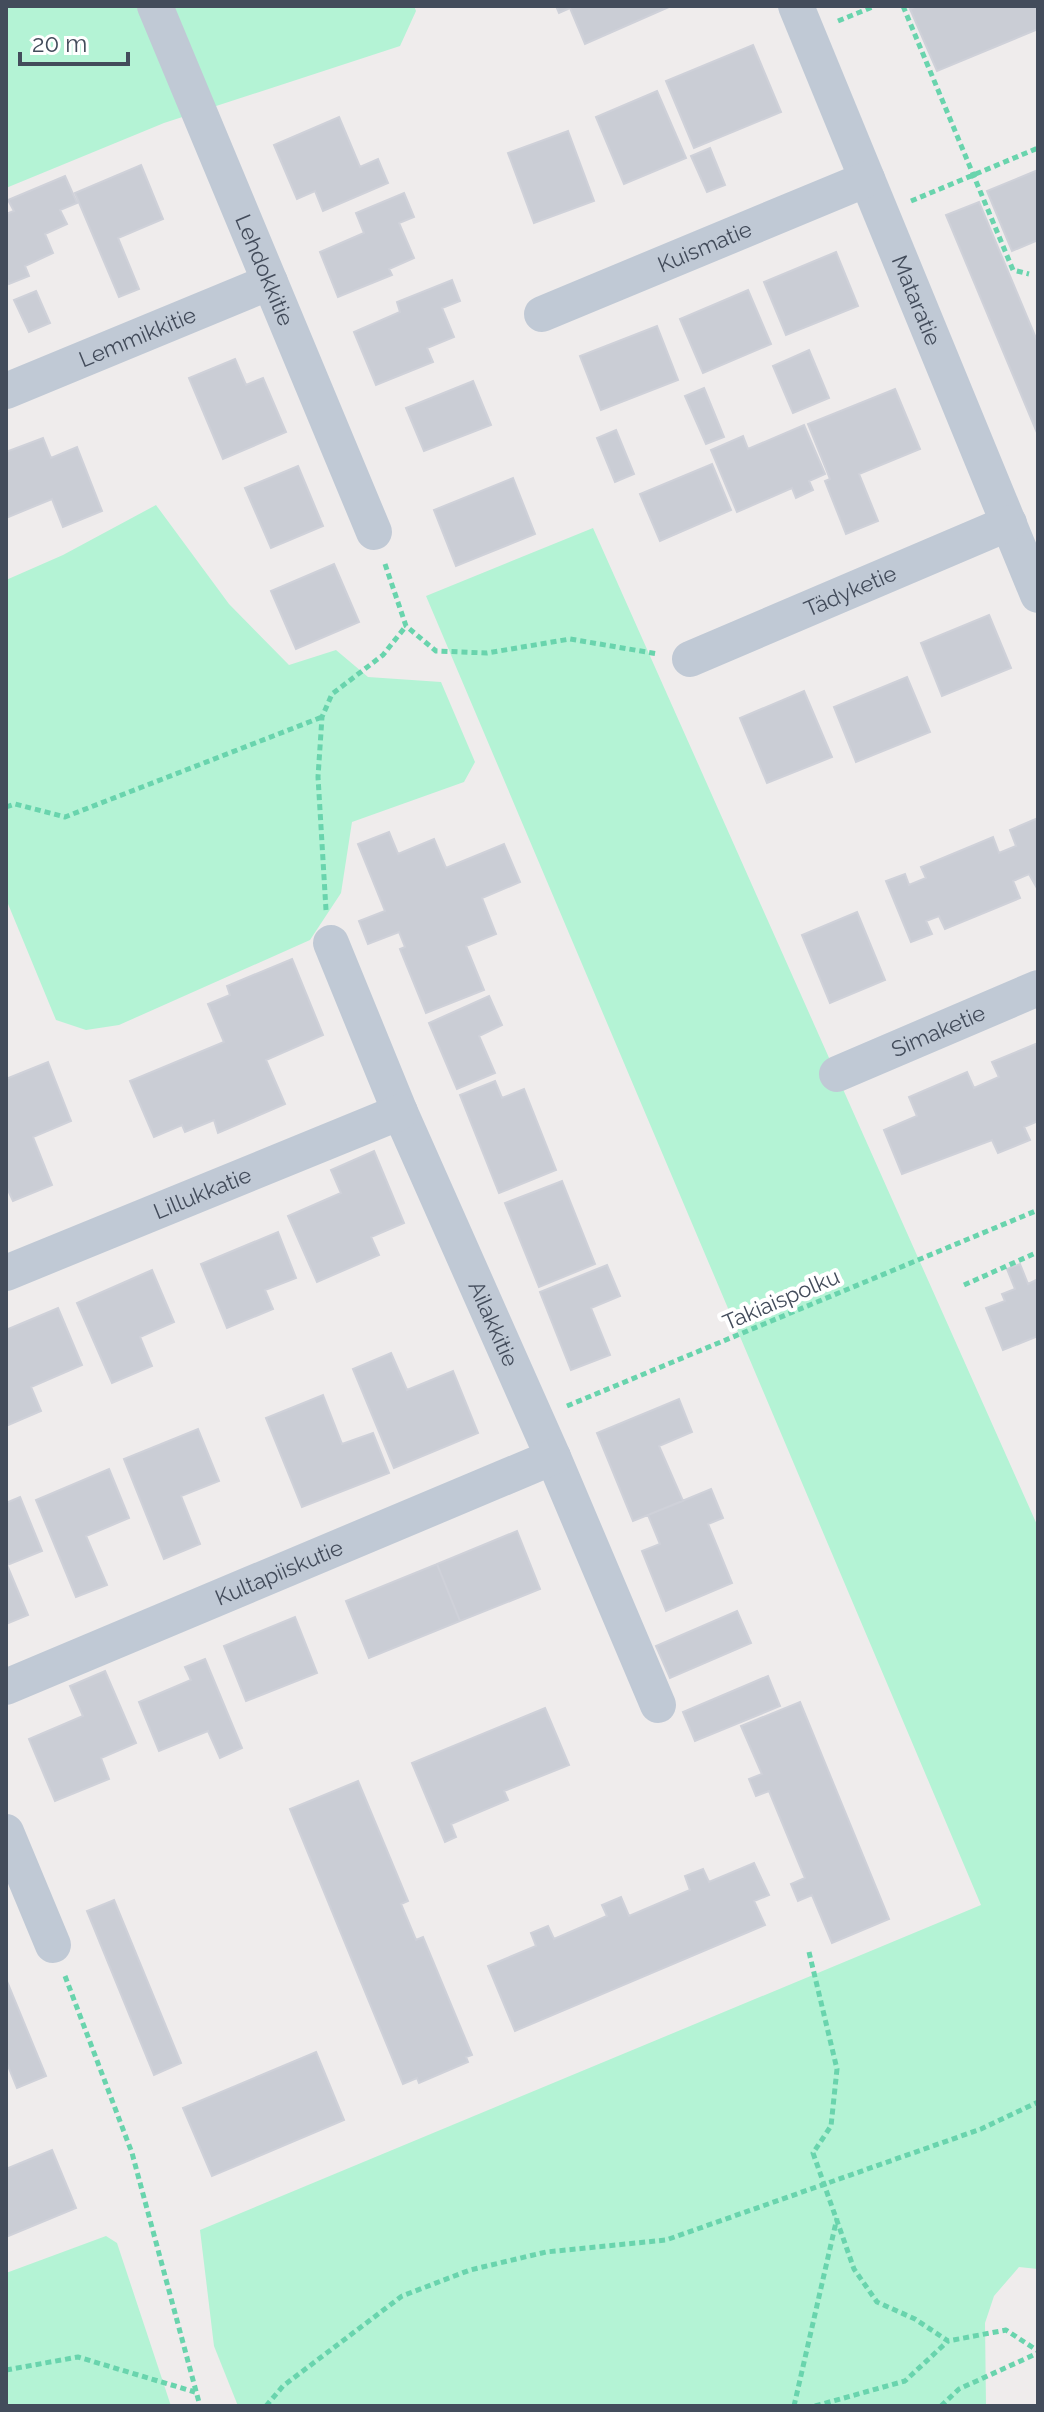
<svg xmlns="http://www.w3.org/2000/svg" width="1044" height="2412" font-family="Raleway,sans-serif">
<style>
.green{fill:#b4f3d5}
.building{fill:#cacdd5;stroke:#cfd1d9;stroke-width:2}
.lines{fill:none;stroke-linecap:round;stroke-linejoin:round}
.path{stroke:#69d4ad;stroke-width:5;stroke-dasharray:6 4;stroke-linecap:butt}
.minor{stroke:#c0c9d5;stroke-width:36}
.labels{text-anchor:middle;stroke-width:8;stroke-linejoin:round;paint-order:stroke}
.street-label{font-size:22px;fill:#434c5b;stroke:#fff}
</style>
<rect width="100%" height="100%" fill="#efecec"/>
<path class="green" d="M6 6H414L416 11 400 46 164 123 6 188Z
M156 505 229 604 289 665 336 650 368 677 441 682 475 762 464 782 352 822 341 893 310 940 119 1025 86 1030 56 1020 6 899V580L63 555Z
M593 528 1038 1527V2269L1019 2267 994 2296 985 2323 986 2406H238L214 2346 200 2230 981 1905 426 596Z
M106 2236 117 2243 171 2406H6V2273Z"/>
<path class="building" d="M556 6H671L585 44 570 8 559 13Z
M917 6H1038V29L937 71 910 9Z
M753 45 781 112 694 148 666 81Z
M657 91 686 158 624 184 596 117Z
M339 117 360 167 378 159 388 183 323 211 315 191 297 199 274 145Z
M568 131 594 201 534 223 508 153Z
M710 148 725 185 707 192 691 156Z
M141 165 163 219 118 238 139 289 119 297 75 193Z
M1038 170V240L1012 251 987 191Z
M65 176 77 203 60 210 67 224 45 234 53 253 25 266 29 276 9 284 6 276V214L14 211 8 200Z
M404 193 414 217 399 223 414 258 389 269 392 275 338 297 320 252 364 233 356 213Z
M979 202 1038 343V435L946 215Z
M836 252 858 306 786 335 764 282Z
M452 280 460 301 442 308 454 337 427 348 433 362 376 385 354 332 400 312 397 302Z
M748 290 771 344 703 373 680 319Z
M36 291 50 323 29 332 14 300Z
M657 326 678 380 601 410 580 356Z
M809 350 829 398 793 413 773 366Z
M235 359 246 385 263 378 286 432 223 459 189 378Z
M473 381 491 425 424 451 406 408Z
M704 388 724 437 706 444 685 396Z
M895 389 920 449 859 474 878 521 846 534 825 481 830 479 808 424Z
M804 425 825 474 809 481 813 490 796 498 792 488 737 512 711 450 743 436 748 449Z
M616 430 634 474 615 482 597 438Z
M43 438 51 458 77 447 102 511 63 527 52 499 6 518V452Z
M712 464 731 510 660 541 640 494Z
M298 466 323 526 271 548 245 488Z
M513 478 535 534 456 566 434 510Z
M334 564 359 622 296 649 271 591Z
M989 615 1011 668 942 696 921 643Z
M907 677 930 732 856 762 834 707Z
M804 691 832 757 767 783 740 718Z
M1038 818V890L1029 874 1013 881 1020 898 945 929 939 916 926 921 932 934 911 942 886 881 905 874 909 885 926 878 921 867 993 837 999 853 1016 846 1010 830Z
M389 832 398 854 434 839 446 868 504 844 520 882 482 898 496 934 466 946 484 990 426 1013 400 949 405 947 399 932 368 944 359 921 385 911 358 844Z
M857 912 885 980 830 1003 802 935Z
M292 959 323 1035 266 1060 285 1104 218 1133 214 1120 185 1132 182 1125 154 1137 130 1081 224 1042 208 1004 230 995 227 986Z
M489 996 502 1025 479 1036 495 1073 457 1089 429 1023Z
M1038 1043V1121L1024 1127 1030 1140 998 1153 992 1140 902 1174 884 1130 917 1116 909 1097 967 1072 974 1088 999 1077 992 1062Z
M48 1062 71 1121 33 1137 52 1185 13 1201 6 1186V1079Z
M495 1081 502 1098 524 1089 556 1170 499 1193 460 1095Z
M374 1151 404 1223 371 1237 379 1255 317 1282 288 1216 341 1193 331 1170Z
M562 1181 595 1264 539 1287 505 1203Z
M278 1232 296 1278 265 1290 273 1309 227 1328 201 1264Z
M1020 1264 1028 1284 1038 1279V1336L1003 1350 986 1308 1005 1301 1002 1294 1015 1289 1007 1269Z
M607 1265 620 1296 591 1308 610 1355 571 1370 540 1292Z
M152 1270 174 1322 140 1337 152 1366 112 1383 77 1303Z
M58 1308 82 1365 31 1387 41 1411 6 1426V1330Z
M391 1353 407 1390 453 1371 478 1433 394 1468 353 1369Z
M323 1395 342 1444 373 1433 389 1473 302 1507 266 1418Z
M679 1399 692 1432 659 1446 683 1501 633 1521 597 1433Z
M198 1429 219 1481 181 1496 200 1544 164 1559 124 1459Z
M109 1469 129 1518 86 1536 107 1585 76 1597 36 1500Z
M711 1489 723 1518 708 1524 732 1583 666 1611 642 1551 660 1544 648 1515Z
M20 1497 42 1551 7 1565 28 1615 6 1624V1503Z
M517 1531 540 1589 460 1621 437 1564Z
M437 1564 460 1621 369 1658 346 1601Z
M737 1611 751 1643 670 1678 656 1646Z
M295 1617 317 1673 246 1701 224 1646Z
M205 1659 242 1748 220 1758 208 1731 159 1751 139 1702 191 1680 185 1667Z
M105 1671 136 1743 101 1758 109 1779 55 1801 29 1739 83 1716 70 1686Z
M768 1676 780 1706 695 1741 683 1712Z
M800 1702 889 1919 832 1943 812 1895 798 1901 791 1884 805 1878 769 1791 756 1796 749 1779 762 1774 741 1726Z
M545 1708 569 1765 504 1791 508 1800 451 1824 456 1837 445 1842 412 1763Z
M358 1781 408 1901 401 1904 416 1940 423 1937 472 2055 466 2057 468 2062 419 2083 417 2078 403 2084 290 1809Z
M754 1863 769 1895 754 1901 765 1925 515 2031 488 1966 536 1946 531 1933 548 1926 554 1939 607 1916 602 1905 621 1897 629 1916 690 1890 685 1876 703 1869 709 1882Z
M114 1900 181 2063 154 2075 87 1911Z
M6 1979 46 2076 17 2088 6 2061Z
M316 2052 344 2120 212 2176 183 2108Z
M52 2150 76 2208 6 2237V2169Z"/>
<g class="lines">
<path class="path" d="M903 6 1013 270 1029 274
M838 21 875 6
M911 201 1038 148
M385 564 406 626 436 651 487 653 570 639 658 654
M6 807 15 804 65 817 322 717
M326 910 318 777 322 717 332 694 383 655 406 626
M964 1285 1038 1252
M567 1406 1038 1210
M809 1952 837 2069 831 2126 813 2153 854 2269 877 2302 915 2319 948 2341 1006 2330 1038 2351
M65 1976 132 2153 200 2406
M6 2370 78 2357 195 2392
M266 2406 283 2386 402 2296 470 2270 546 2252 666 2240 981 2129 1038 2102
M794 2406 837 2218
M815 2406 905 2381 948 2341
M941 2406 959 2389 1038 2353"/>
<g class="minor">
<path id="s1" d="M155 6 374 532"/>
<path id="s2" d="M796 6 1038 595"/>
<path id="s3" d="M542 314 867 179"/>
<path id="s4" d="M6 391 270 282"/>
<path id="s5" d="M690 659 1009 523"/>
<path id="s6" d="M331 943 400 1112 553 1457 658 1705"/>
<path id="s7" d="M837 1074 1038 988"/>
<path id="s8" d="M6 1273 400 1112"/>
<path id="s9" d="M6 1687 553 1457"/>
<path d="M6 1832 53 1945"/>
</g>
</g>
<g class="labels">
<g class="street-label">
<text dy="8" stroke="none"><textPath href="#s3" startOffset="176">Kuismatie</textPath></text>
<text dy="8" stroke="none"><textPath href="#s1" startOffset="286">Lehdokkitie</textPath></text>
<text dy="8" stroke="none"><textPath href="#s2" startOffset="318">Mataratie</textPath></text>
<text dy="8" stroke="none"><textPath href="#s4" startOffset="142">Lemmikkitie</textPath></text>
<text dy="8" stroke="none"><textPath href="#s5" startOffset="174">Tädyketie</textPath></text>
<text dy="8" stroke="none"><textPath href="#s7" startOffset="110">Simaketie</textPath></text>
<text dy="8" stroke="none"><textPath href="#s8" startOffset="212">Lillukkatie</textPath></text>
<text transform="translate(781 1299) rotate(-23)" y="8">Takiaispolku</text>
<text dy="8" stroke="none"><textPath href="#s6" startOffset="414">Ailakkitie</textPath></text>
<text dy="8" stroke="none"><textPath href="#s9" startOffset="296">Kultapiiskutie</textPath></text>
</g>
</g>
<rect width="1044" height="2412" fill="none" stroke="#434c5b" stroke-width="16"/>
<path d="M20 52v12h108v-12" fill="none" stroke="#434c5b" stroke-width="4"/>
<text x="32" y="52" font-size="24" fill="#434c5b" stroke="#ffffff" stroke-width="6" paint-order="stroke">20 m</text>
</svg>
